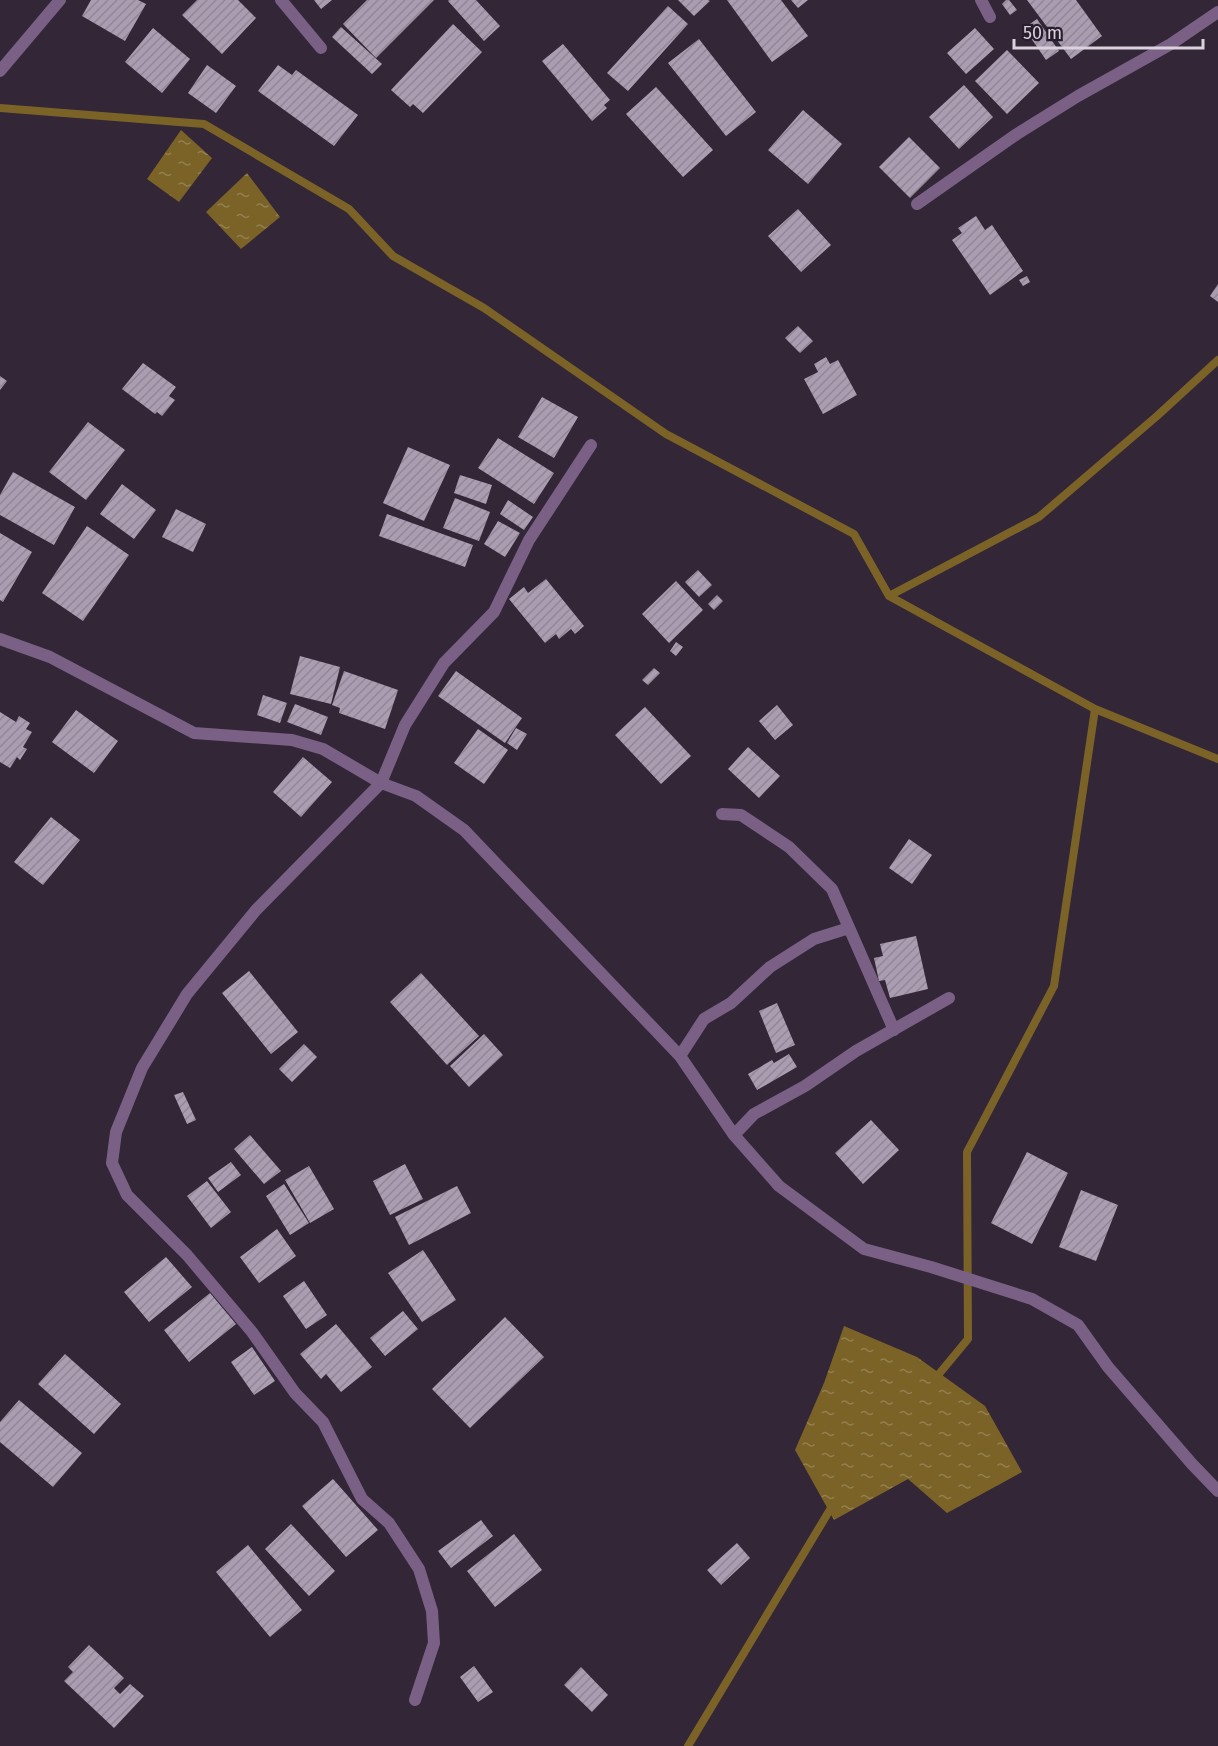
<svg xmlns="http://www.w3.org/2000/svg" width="1218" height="1746" font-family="'Fira Sans',sans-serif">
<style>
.water{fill:url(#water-ripples)}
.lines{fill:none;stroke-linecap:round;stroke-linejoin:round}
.stream{stroke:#7b6327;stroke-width:8}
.building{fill:url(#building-hatch)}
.minor{stroke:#7a6085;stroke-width:12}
</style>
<defs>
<pattern id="water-ripples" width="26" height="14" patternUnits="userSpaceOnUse" patternTransform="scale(1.5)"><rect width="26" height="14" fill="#7b6327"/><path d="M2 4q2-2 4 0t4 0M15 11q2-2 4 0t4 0" fill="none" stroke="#938050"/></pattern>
<pattern id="building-hatch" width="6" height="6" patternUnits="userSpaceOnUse" patternTransform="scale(1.5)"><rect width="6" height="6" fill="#ab9db1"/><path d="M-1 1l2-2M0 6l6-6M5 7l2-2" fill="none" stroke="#908695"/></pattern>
</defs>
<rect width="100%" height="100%" fill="#322637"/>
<path class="water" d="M181 130 212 158 179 202 147 179Z
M247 173 280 217 241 249 206 212Z
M844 1326 917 1357 985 1406 1022 1472 947 1513 908 1479 834 1520 795 1450 824 1383Z"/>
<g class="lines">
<path class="stream" d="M0 108 204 124 349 209 393 256 484 308 666 434 854 534 889 596 1095 709 1218 759
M889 596 1039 517 1157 416 1218 360
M934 1380 968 1339 967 1152 1054 986 1095 709
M688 1746 834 1503"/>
</g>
<path class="building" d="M91 0H138L146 4 125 41 82 16Z
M197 0H238L256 18 222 54 182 15Z
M314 0H332L321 9Z
M367 0H434L376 58 343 24Z
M449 0H476L500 26 484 41 448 1Z
M678 0H708L710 1 694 16Z
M727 0H781L808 36 772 62Z
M791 0H808L798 8Z
M1006 0H1009L1017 10 1010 15 1002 4Z
M1027 0H1076L1102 36 1071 59Z
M668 6 688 24 628 91 607 73Z
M1037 19 1059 51 1046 60 1024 28Z
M453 24 482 52 423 113 413 104 410 107 391 90Z
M341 27 382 64 372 74 332 37Z
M153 28 190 59 162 93 125 62Z
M975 28 994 49 966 74 947 53Z
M699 39 756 112 726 136 668 63Z
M563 44 610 100 604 105 607 108 592 121 542 61Z
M1007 50 1039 83 1007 114 975 81Z
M207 65 236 86 216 113 188 93Z
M278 65 292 75 296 70 358 115 334 146 258 91Z
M964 85 993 117 959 149 929 117Z
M656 87 713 150 683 177 626 114Z
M803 110 842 144 808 184 768 150Z
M909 137 940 168 910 198 879 167Z
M798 209 831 245 801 272 768 236Z
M976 216 985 230 992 225 1023 271 990 295 952 240 962 233 958 228Z
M1027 276 1030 282 1023 286 1019 280Z
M1218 284V302L1210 296Z
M798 326 813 341 800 353 785 338Z
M826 357 830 364 838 360 857 395 823 414 804 379 818 372 814 364Z
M143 363 176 387 169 396 175 400 162 416 157 412 155 414 122 389Z
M0 376 7 381 0 390Z
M542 397 578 417 554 458 518 437Z
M88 422 125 450 86 500 49 472Z
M498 438 554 473 534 504 478 468Z
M408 447 450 465 424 521 383 503Z
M13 472 75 507 54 545 0 515V495Z
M460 475 492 485 486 504 454 493Z
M122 484 156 510 134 539 100 514Z
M455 498 490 512 479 541 443 528Z
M508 500 533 517 524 530 500 514Z
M176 509 206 524 193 552 162 537Z
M387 514 473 545 465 567 379 536Z
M498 521 520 533 505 557 484 544Z
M87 526 129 555 83 621 42 593Z
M0 533 32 552 3 602 0 600Z
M698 570 712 585 699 597 685 582Z
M546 579 584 626 575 634 571 629 559 639 556 634 545 643 509 599 524 587 528 593Z
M676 581 703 610 669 643 642 614Z
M717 595 723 601 714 610 708 604Z
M676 642 683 647 676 656 670 651Z
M300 656 340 667 331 704 290 694Z
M654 668 660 673 648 685 642 680Z
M344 671 398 690 385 729 339 713 340 708 332 705Z
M456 671 522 718 505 743 438 696Z
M263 695 287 703 280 723 257 715Z
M295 704 328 717 321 735 287 722Z
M777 705 793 725 775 740 759 721Z
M645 707 691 756 661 784 615 735Z
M76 710 118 741 94 773 52 742Z
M0 712 16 722 19 716 30 723 26 729 32 732 23 747 27 749 20 760 17 757 10 768 0 762Z
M516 728 527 734 517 750 507 743Z
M478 729 508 750 484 784 454 763Z
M748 747 780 776 759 798 728 769Z
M303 757 332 782 301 817 273 792Z
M51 817 80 840 43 885 14 862Z
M909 839 932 855 912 884 889 868Z
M916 936 928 989 890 998 885 980 879 981 874 958 883 956 880 944Z
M249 971 298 1032 271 1054 222 993Z
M421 973 479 1036 447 1065 390 1002Z
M777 1003 795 1045 776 1053 759 1011Z
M484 1034 503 1055 469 1087 450 1066Z
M304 1044 317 1057 292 1082 279 1069Z
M789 1054 797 1067 757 1090 748 1074 772 1060 774 1063Z
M183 1092 196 1120 187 1124 174 1095Z
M871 1120 899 1150 863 1184 835 1153Z
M250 1135 281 1171 264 1184 234 1149Z
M1027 1152 1068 1173 1032 1244 991 1223Z
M231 1162 241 1175 218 1192 208 1178Z
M405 1164 423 1199 390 1215 373 1181Z
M309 1166 334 1209 310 1223 285 1180Z
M207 1181 231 1212 211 1228 187 1196Z
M284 1184 309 1223 290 1235 266 1196Z
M457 1186 471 1213 409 1245 395 1217Z
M1081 1190 1118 1205 1096 1261 1059 1247Z
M277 1229 296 1256 259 1283 240 1257Z
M423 1250 456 1300 422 1322 388 1273Z
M166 1257 192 1287 149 1322 124 1292Z
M304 1281 327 1315 306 1329 283 1296Z
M210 1293 236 1324 189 1362 164 1330Z
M403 1311 418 1329 385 1356 370 1338Z
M505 1317 544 1357 470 1428 432 1389Z
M336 1324 372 1367 341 1392 326 1374 321 1379 300 1354Z
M252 1347 275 1381 254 1395 231 1362Z
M65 1354 121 1404 94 1434 38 1384Z
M19 1400 82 1453 53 1487 0 1442V1422Z
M333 1479 378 1530 346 1557 302 1506Z
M481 1520 493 1536 451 1568 438 1551Z
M291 1524 335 1571 309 1596 265 1549Z
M514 1534 542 1570 495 1607 467 1571Z
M737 1543 750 1558 721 1585 707 1570Z
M248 1545 302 1610 270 1637 216 1572Z
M89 1645 124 1678 114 1688 120 1694 130 1684 144 1696 114 1728 64 1681 73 1672 68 1667Z
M474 1666 493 1692 478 1702 460 1677Z
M581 1667 608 1695 592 1712 564 1685Z"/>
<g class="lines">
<path class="minor" d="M281 0 321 48
M981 0 990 17
M0 71 60 0
M917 204 1017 134 1078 96 1171 44 1218 12
M0 639 50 657 194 733 292 740 323 749 381 783 416 796 464 830 680 1056 734 1135 779 1186 864 1249 931 1267 1032 1299 1078 1325 1108 1367 1192 1464 1218 1491
M722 814 741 815 789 847 832 889 894 1030
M680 1056 704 1019 731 1003 770 967 814 939 849 928
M734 1135 754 1114 805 1086 856 1051 949 998
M415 1700 434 1643 432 1611 419 1569 389 1523 362 1499 323 1422 295 1393 252 1332 187 1255 127 1195 112 1163 116 1132 142 1068 187 994 256 910 381 783 405 725 444 663 494 612 529 540 591 445"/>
</g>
<path d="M1014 39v9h189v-9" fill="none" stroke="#dad2dd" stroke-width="3"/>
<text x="1023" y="39" font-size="18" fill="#dad2dd" stroke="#281d2d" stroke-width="4.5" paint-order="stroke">50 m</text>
</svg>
